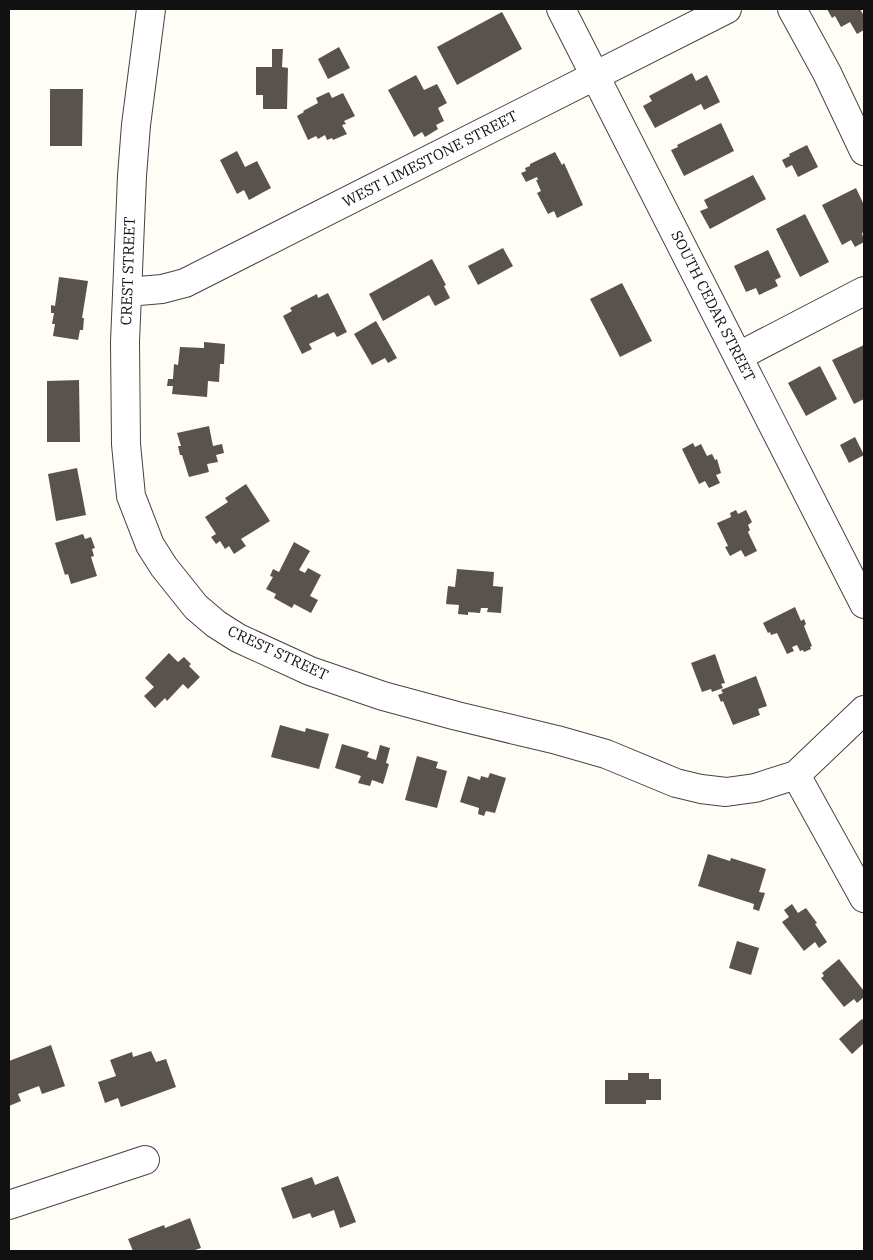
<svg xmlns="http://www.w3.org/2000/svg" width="873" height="1260" font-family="'IBM Plex Serif',serif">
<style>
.building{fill:#5a524d}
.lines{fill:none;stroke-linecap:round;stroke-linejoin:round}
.minor-casing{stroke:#444;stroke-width:30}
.minor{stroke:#fff;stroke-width:28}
.labels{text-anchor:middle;stroke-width:5;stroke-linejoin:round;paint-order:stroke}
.street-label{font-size:15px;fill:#111;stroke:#fff}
</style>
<rect width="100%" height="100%" fill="#fffdf5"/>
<path class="building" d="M827 9H860L864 16V30L857 34 850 22 841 27 835 16 832 18Z
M502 12 522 49 457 85 437 47Z
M339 47 350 68 328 79 318 59Z
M272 49H283L282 67 288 68 287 109H263V95H256V67H272Z
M692 73 696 81 707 75 720 102 704 110 701 104 655 128 643 106 652 101 649 96Z
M416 75 424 90 437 84 447 103 438 108 444 121 436 125 438 129 425 137 422 132 414 137 388 90Z
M50 89H83L82 146H50Z
M329 92 332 98 343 93 355 116 344 121 346 124 342 125 347 134 333 140 332 138 327 140 325 135 318 139 316 136 308 140 297 116 304 112 303 111 318 103 316 98Z
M721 123 734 151 684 176 671 150 678 147 677 145Z
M807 145 818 167 798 177 792 165 786 168 782 160 790 156 789 154Z
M237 151 245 167 257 161 271 188 249 200 244 190 237 194 220 160Z
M555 152 562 165 564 163 583 205 557 218 554 211 548 214 537 193 541 191 536 180H538L537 177 526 182 521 173 526 171 525 168 530 166V164Z
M753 175 766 199 710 229 700 211 708 208 704 200Z
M856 188 864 205V232L862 233 864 242 855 247 851 240 842 245 822 205Z
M805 214 829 262 800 277 776 229Z
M503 248 513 266 478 285 468 266Z
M768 250 781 277 775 280 778 286 759 295 756 288 746 292 734 266Z
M432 259 446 285 444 286 450 298 435 306 429 295 383 321 369 294Z
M59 277 88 281 82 318H84L83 330H80L78 340 53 336 55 324H52L54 313H51V305L55 306Z
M622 283 652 341 620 357 590 299Z
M328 293 347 332 337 337 334 332 309 344 312 349 302 354 283 316 292 311 290 308 317 294 318 298Z
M376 321 397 358 388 363 385 358 372 365 354 334Z
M204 342 225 344 224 364H220L219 382 208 381 207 397 172 394 173 386H167L168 379H173L174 364 178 365 180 347 204 348Z
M864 345V399L854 404 832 360Z
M820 366 837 399 806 416 788 383Z
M79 380 80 442H47V381Z
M209 426 213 446 222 444 224 453 216 455 218 462 207 464 209 472 189 477 182 455H180L178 446H181L177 433Z
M855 437 864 455 849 463 840 445Z
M693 443 695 447 701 444 707 456 712 454 715 460 717 459 721 473 716 475 720 483 709 488 705 481 699 484 682 449Z
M77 468 86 515 56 521 48 474Z
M246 484 270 521 241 539 246 546 234 554 229 546 225 549 220 541 216 544 211 537 216 534 205 517 228 502 225 498Z
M736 510 738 514 746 510 752 522 748 525 750 530 748 532 757 551 745 557 741 550 730 556 725 547 728 546 717 523 731 517 730 513Z
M83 534 85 539 91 537 95 548 92 549 94 556 91 557 97 576 71 584 68 574 65 575 55 543Z
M294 542 310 551 299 570 305 573 308 568 321 575 310 596 318 600 311 613 294 604 292 608 274 598 276 594 266 589 273 577 270 576 273 569 279 572Z
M457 569 494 572 493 586 503 587 501 613 487 612 488 608H481L480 613 468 612V615L458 614 459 605 446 604 448 586 455 587Z
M795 607 801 621 804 619 806 624 804 626 812 646 810 647 811 649 804 652 803 650 800 651 797 645 792 647 794 651 787 654 777 633 771 635 770 632 768 633 763 623Z
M169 653 178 662 184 657 191 664 189 666 200 677 188 689 183 684 167 701 165 698 155 708 144 696 154 687 145 678Z
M715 654 725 683 721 684 723 688 712 692 711 689 702 692 691 663Z
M756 676 767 706 758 709 760 715 733 725 723 701 721 702 718 695 723 693 721 690Z
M280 725 305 732 306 728 329 734 319 769 271 757Z
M342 744 369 752 367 757 376 760 380 745 390 748 386 763 389 764 383 784 372 780 370 786 358 783 361 776 335 768Z
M417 756 438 762 436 768 447 771 437 808 405 800Z
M490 773 506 778 495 813 486 811 484 816 478 814 479 808 460 802 468 776 480 780 481 776 488 778Z
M708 854 730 861 731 858 766 869 759 892 765 893 759 911 753 909 754 904 698 886Z
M792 904 798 913 806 908 817 923 815 924 827 942 819 948 815 942 804 951 782 922 789 917 784 910Z
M737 941 759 948 751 975 729 968Z
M839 959 864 991V997L857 1003 854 999 844 1007 821 978 824 976 822 973Z
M862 1019 864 1021V1043L852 1054 839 1039Z
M51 1045 65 1086 42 1094 39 1086 18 1094 21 1101 9 1106V1061Z
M151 1051 156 1062 166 1059 176 1087 121 1107 118 1098 105 1103 98 1082 116 1076 110 1060 132 1052 133 1057Z
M628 1073H649V1079H661V1100H646V1104H605V1080H628Z
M338 1176 356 1222 340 1228 334 1210 312 1218 310 1213 293 1219 281 1188 312 1177 315 1185Z
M190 1218 201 1248 192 1251H133L128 1239 164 1225 165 1228Z"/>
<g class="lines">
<defs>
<path id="minor" d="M151 9 136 125 132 176 125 342 126 444 131 496 150 545 164 567 196 607 216 624 238 638 310 671 383 696 457 716 557 740 606 754 676 783 701 789 726 792 755 788 796 775 864 710
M561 9 864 604
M792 9 827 73 864 151
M127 292 162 289 185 283 727 9
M739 356 864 291
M796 775 864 898
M9 1205 145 1160"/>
</defs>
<use href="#minor" class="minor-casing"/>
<use href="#minor" class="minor"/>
</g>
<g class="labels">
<g class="street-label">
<text transform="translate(430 159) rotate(-27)" y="5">WEST LIMESTONE STREET</text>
<text transform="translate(128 271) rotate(-88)" y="5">CREST STREET</text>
<text transform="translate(713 306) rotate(63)" y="5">SOUTH CEDAR STREET</text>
<text transform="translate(278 653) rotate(25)" y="5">CREST STREET</text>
</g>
</g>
<rect width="873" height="1260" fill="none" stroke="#111111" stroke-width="20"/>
</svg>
